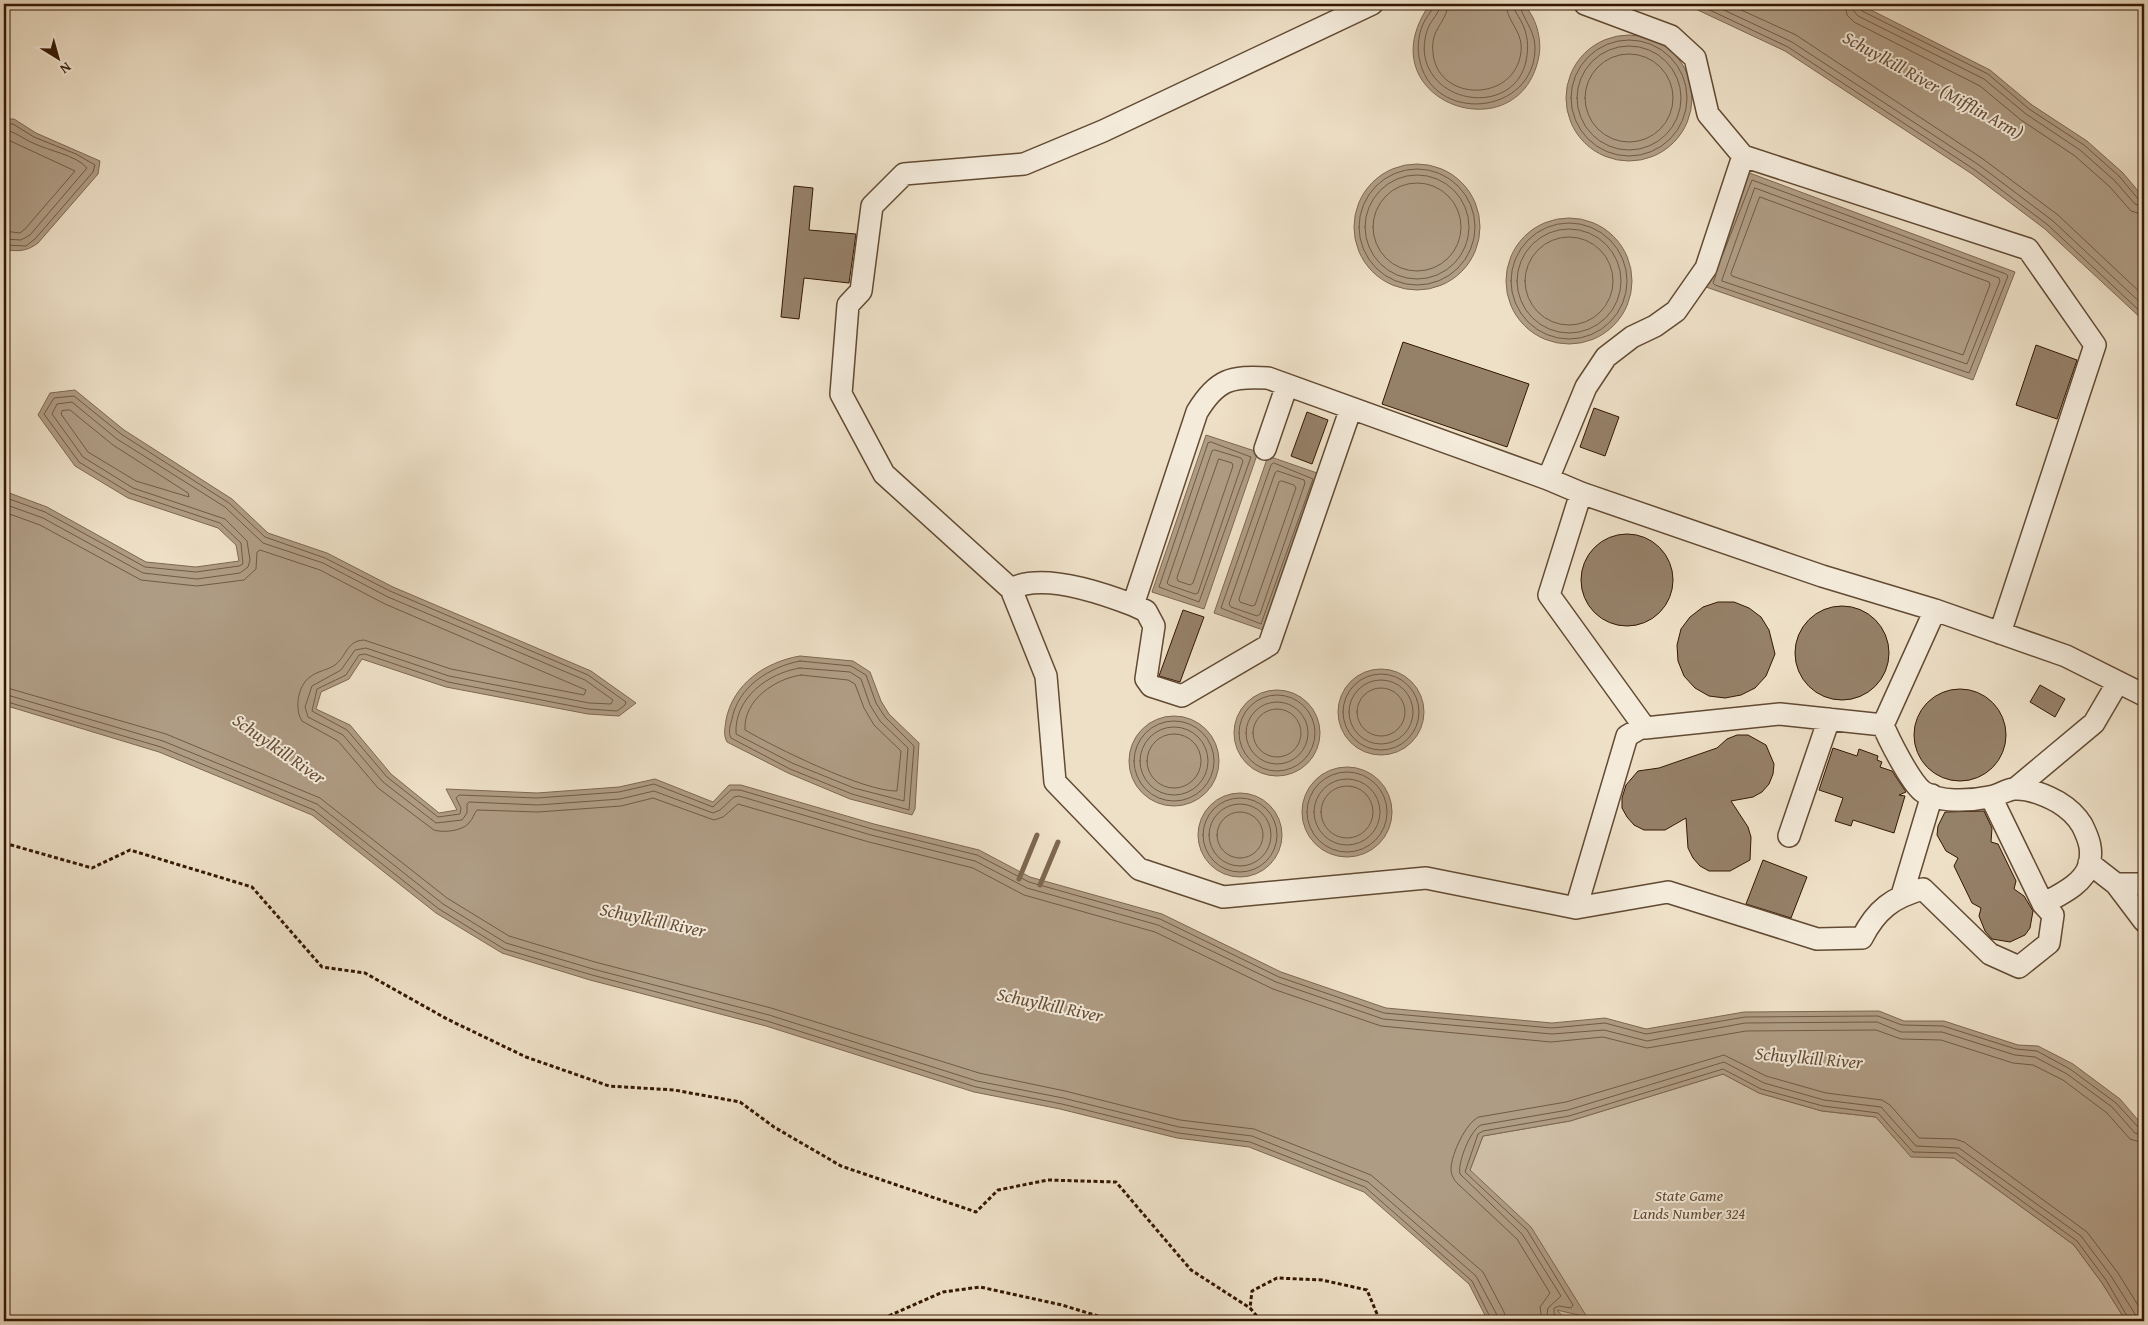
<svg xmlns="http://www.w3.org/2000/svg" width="2148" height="1325" font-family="'Gentium Book Plus',serif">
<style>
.green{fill:#cebea6;stroke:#816b54}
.water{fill:#af9c84;stroke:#7e6750}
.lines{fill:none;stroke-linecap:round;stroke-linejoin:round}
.shore{stroke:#725a43;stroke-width:1}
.stream{stroke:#7e6750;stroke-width:5}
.building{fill:#958068;stroke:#341802}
.minor-casing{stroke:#624a33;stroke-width:24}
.path{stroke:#341802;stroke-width:3;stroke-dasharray:4 2.5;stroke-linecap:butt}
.minor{stroke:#f4ebdb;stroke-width:21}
.labels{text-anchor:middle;stroke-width:4;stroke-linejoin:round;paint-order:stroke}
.park-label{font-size:16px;font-style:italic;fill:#624a33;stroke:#f4ebdb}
.water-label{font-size:18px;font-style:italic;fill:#654d36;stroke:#f4ebdb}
</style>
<rect width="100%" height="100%" fill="#eee0c7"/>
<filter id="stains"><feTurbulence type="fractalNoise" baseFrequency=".004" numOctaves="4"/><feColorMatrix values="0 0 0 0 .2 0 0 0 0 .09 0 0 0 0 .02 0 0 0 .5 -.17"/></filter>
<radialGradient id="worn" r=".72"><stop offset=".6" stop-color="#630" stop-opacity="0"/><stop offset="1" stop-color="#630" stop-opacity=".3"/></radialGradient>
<path class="green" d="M1723 1074 1759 1093 1822 1111 1876 1117 1898 1142 1941 1157 1954 1158 2074 1245 2102 1283 2126 1321H1567L1555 1310 1470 1170 1483 1136 1570 1121Z"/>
<path class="water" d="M1430 4H1523C1536 16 1542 39 1539 56 1520 157 1362 100 1430 4Z
M1685 4H1859L1990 70 2032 105 2087 141 2123 173 2144 198V321L2045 229 1972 174 1785 51Z
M1566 98a63 63 0 1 1 126 0a63 63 0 1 1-126 0Z
M4 119H14L36 133 100 161 98 174 38 243C26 252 19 251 4 250Z
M1354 227a63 63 0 1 1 126 0a63 63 0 1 1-126 0Z
M1747 172 2015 272 1973 380 1706 287Z
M1506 281a63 63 0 1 1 126 0a63 63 0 1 1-126 0Z
M75 390 124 430 232 499 268 533 327 553 393 587 591 671 636 703 619 716 588 714 446 687 362 659 349 679 321 692 316 709 350 725 391 774 439 813 457 810 446 789 537 793 619 787 655 779 713 802 729 785H741L874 824 979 850 1030 877 1162 914 1281 972 1386 1008 1552 1023 1605 1018 1646 1029 1744 1012 1879 1011 1904 1021H1944L2018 1045 2038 1046 2073 1064 2120 1099 2144 1127V1321H2126L2102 1283 2074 1245 1954 1158 1911 1157 1876 1117 1822 1111 1759 1093 1723 1074 1570 1121 1483 1136 1470 1170 1531 1227 1587 1317 1557 1310 1567 1321H1488L1469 1284 1364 1192 1249 1147 1177 1138 1060 1109 974 1092 766 1026 590 980 502 953 436 913 312 815 159 752 4 705V491L47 507 146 562 196 567 239 561 236 545 218 528 128 498 75 466 38 415 50 393Z
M1206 435 1258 452 1204 609 1152 592Z
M1268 456 1320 474 1266 631 1214 613Z
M800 656 853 661 870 672 881 701 889 714 919 743 915 809 912 815 850 799 788 773 727 742C723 734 725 729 726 720 733 684 765 662 800 656Z
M1338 712a43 43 0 1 1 86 0a43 43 0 1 1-86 0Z
M1234 733a43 43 0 1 1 86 0a43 43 0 1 1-86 0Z
M1129 761a45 45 0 1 1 90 0a45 45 0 1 1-90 0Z
M1302 812a45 45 0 1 1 90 0a45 45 0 1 1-90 0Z
M1198 835a42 42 0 1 1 84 0a42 42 0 1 1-84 0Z"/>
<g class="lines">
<path class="shore" d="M1434 4C1433 10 1428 15 1425 20 1419 31 1417 45 1419 57 1430 126 1537 116 1535 46 1534 28 1521 17 1520 4
M1440 4C1440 12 1434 17 1430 24 1425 33 1423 47 1425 57 1435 107 1515 114 1526 61 1529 47 1528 34 1521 21 1518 15 1514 11 1513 4
M1448 4C1447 23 1430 28 1433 53 1437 99 1505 103 1519 61 1528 33 1507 25 1506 4
M1697 4 1788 47 1975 170 2048 225 2144 315
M1711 4 1792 42 1979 165 2053 221 2144 306
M1728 4 1796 35 1983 159 2058 215 2144 296
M1845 4 1847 15 1854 22 1980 86 2021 120 2075 156 2109 186 2131 211 2144 215
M1852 4 1853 10 1858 16 1984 79 2026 114 2080 150 2114 180 2135 204 2144 207
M1859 4 1862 11 1988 74 2029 109 2084 145 2119 176 2139 200 2144 201
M1571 98a58 58 0 1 1 116 0a58 58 0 1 1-116 0Z
M1577 98a52 52 0 1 1 104 0a52 52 0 1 1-104 0Z
M1585 98a44 44 0 1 1 88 0a44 44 0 1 1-88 0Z
M4 124H13L34 137 76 154 95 165 93 172 35 239 26 246 4 245
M4 130C15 131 23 139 33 143 49 151 76 155 87 168L30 235 21 240 4 239
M4 138 75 171 25 229 20 233 4 231
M1359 227a58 58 0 1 1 116 0a58 58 0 1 1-116 0Z
M1365 227a52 52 0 1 1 104 0a52 52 0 1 1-104 0Z
M1373 227a44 44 0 1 1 88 0a44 44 0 1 1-88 0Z
M1755 188 1999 278 2000 281 1967 364 1722 281Z
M1760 197 1989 282 1990 285 1963 355 1732 276 1731 274Z
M1511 281a58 58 0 1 1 116 0a58 58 0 1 1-116 0Z
M1517 281a52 52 0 1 1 104 0a52 52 0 1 1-104 0Z
M1525 281a44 44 0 1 1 88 0a44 44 0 1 1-88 0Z
M1716 275 1713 283 1715 285 1969 373 2008 276 2006 274 1752 180 1723 254
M70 410 113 445 188 493 189 497 136 481 88 452 61 414 62 411Z
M1211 442 1251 457 1199 602 1159 587 1208 443Z
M1215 450 1241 458 1243 461 1198 593 1195 594 1169 585 1167 583 1212 451Z
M1219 459 1232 463 1233 466 1193 583 1190 585 1178 581 1177 578Z
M1274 463 1313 479 1261 624 1221 608 1271 465Z
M1278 471 1304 480 1305 483 1260 614 1257 616 1231 607 1229 604 1275 473Z
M1282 481 1294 485 1296 488 1255 605 1252 606 1240 602 1239 599 1279 482Z
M4 497 45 512 145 567 196 572 239 566 243 564 241 543 220 523 130 493 79 462 44 414 54 398 74 396 121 434 229 503 265 537 325 558 390 591 588 675 626 702 625 705 617 711 588 709 448 682 365 654 359 655 346 675 317 689 312 711 347 730 387 777 438 817 460 814 461 808 456 798 459 795 537 798 619 792 654 784 713 807 731 790H740L872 829 977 855 1029 882 1160 919 1279 977 1384 1013 1552 1028 1605 1023 1646 1034 1745 1017 1878 1016 1902 1025 1943 1026 2016 1049 2037 1051 2070 1069 2116 1103 2139 1128 2144 1129
M4 504 43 518 143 573 197 579 240 573 248 567 250 560 247 541 225 519 133 488 83 457 52 414 57 404 72 402 117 439 225 507 263 543 323 563 388 597 585 680 613 700 611 704 589 703 449 676 366 648 355 650 341 670 312 686 305 707 308 717 343 735 383 782 436 823 462 820 467 813V804L469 802 538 805 620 799 654 791 713 813 720 810 734 797 739 796 871 835 975 861 1027 888 1158 925 1276 982 1383 1019 1552 1034 1604 1030 1647 1041 1745 1023 1877 1022 1901 1032H1942L2015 1055 2035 1057 2067 1074 2112 1107 2135 1133 2144 1136
M4 512 40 525 141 580 197 586 244 580 256 569 257 552 260 550 320 570 385 604 586 690 584 695 451 669 364 640C346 641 347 656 335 665 328 670 317 671 310 677 298 685 294 709 302 721L338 741 378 788 434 830C444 833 462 831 469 823 473 819 474 813 477 810L538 812 621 806 653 798 714 820 723 817 738 804 869 842 973 868 1024 895 1155 932 1273 989 1381 1026 1551 1042 1603 1037 1647 1048 1746 1031 1876 1030 1901 1039 1941 1040 2013 1063 2033 1065 2063 1080 2107 1113 2130 1139 2144 1143
M800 661 851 666 866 675 876 703 885 717 914 746 909 810 852 794 790 769 731 738C728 732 730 726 732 719 738 687 769 667 800 661Z
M800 668 850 672 861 679 870 705 880 721 908 748 904 801 854 788 792 763 736 734C734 698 768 673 800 668Z
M1343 712a38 38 0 1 1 76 0a38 38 0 1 1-76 0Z
M801 675 848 680 855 684 864 708 874 725 901 751 897 791C865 792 774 747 745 730 743 701 774 679 801 675Z
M1349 712a32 32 0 1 1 64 0a32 32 0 1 1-64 0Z
M4 687 166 734 320 798 447 898 509 936 595 962 771 1008 979 1073 1065 1091 1180 1120 1254 1129 1371 1175 1483 1272 1504 1312 1506 1321
M1357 712a24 24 0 1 1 48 0a24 24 0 1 1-48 0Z
M4 694 163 741 317 804 443 904 506 943 593 969 769 1015 977 1081 1063 1098 1179 1127 1252 1136 1368 1182 1476 1276 1497 1315 1498 1321
M1239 733a38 38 0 1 1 76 0a38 38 0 1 1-76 0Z
M4 701 161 747 314 810 439 909 504 949 592 975 767 1021 976 1087 1062 1104 1178 1133 1250 1142 1365 1187 1472 1281 1492 1321
M1246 733a31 31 0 1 1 62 0a31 31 0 1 1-62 0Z
M1253 733a24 24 0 1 1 48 0a24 24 0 1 1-48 0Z
M1134 761a40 40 0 1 1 80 0a40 40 0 1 1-80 0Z
M1140 761a34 34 0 1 1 68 0a34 34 0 1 1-68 0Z
M1147 761a27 27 0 1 1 54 0a27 27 0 1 1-54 0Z
M1307 812a40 40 0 1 1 80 0a40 40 0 1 1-80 0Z
M1314 812a33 33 0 1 1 66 0a33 33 0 1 1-66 0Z
M1321 812a26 26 0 1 1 52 0a26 26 0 1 1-52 0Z
M1203 835a37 37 0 1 1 74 0a37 37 0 1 1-74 0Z
M1209 835a31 31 0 1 1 62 0a31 31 0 1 1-62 0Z
M1217 835a23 23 0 1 1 46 0a23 23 0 1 1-46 0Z
M1542 1321 1540 1307 1550 1293 1517 1239 1458 1184C1454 1180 1451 1175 1451 1169 1451 1155 1466 1122 1479 1117L1566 1102 1724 1055 1766 1076 1826 1093 1882 1100 1890 1105 1919 1138 1955 1139 1964 1142 2087 1232 2118 1273 2141 1310 2144 1321
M1551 1321 1547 1315 1548 1308 1561 1296 1522 1234 1460 1174C1457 1163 1471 1129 1481 1125L1568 1110 1724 1062 1764 1083 1824 1100 1881 1107 1916 1146 1959 1148 2081 1236 2111 1276 2135 1314 2136 1321
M1560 1321 1554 1314V1308L1559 1306 1571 1308 1573 1305 1527 1230 1465 1172 1478 1134 1483 1131 1569 1116 1723 1069 1761 1089 1823 1106 1878 1113 1913 1152 1956 1153 2077 1241 2106 1280 2130 1321"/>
<path class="stream" d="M1019 879 1037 835
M1040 885 1058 842"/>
</g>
<path class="building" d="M794 186 813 188 809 230 856 234 849 283 804 278 799 319 781 317Z
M1403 342 1529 384 1507 447 1382 404Z
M2036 345 2077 360 2057 419 2016 405Z
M1594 408 1619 417 1605 456 1580 447Z
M1307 412 1328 420 1312 464 1291 456Z
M1581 580a46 46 0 1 1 92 0a46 46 0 1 1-92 0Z
M1718 602H1734L1749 608 1761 617 1769 630 1775 654 1766 676 1755 688 1741 695 1725 698 1709 696 1695 688 1684 676 1678 661 1677 645 1681 629 1690 617 1703 607Z
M1795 653a47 47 0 1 1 94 0a47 47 0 1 1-94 0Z
M1183 610 1204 617 1180 682 1159 676Z
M2040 685 2065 699 2055 717 2030 702Z
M1914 735a46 46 0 1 1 92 0a46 46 0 1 1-92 0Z
M1737 735H1748L1766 745 1774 764 1773 774 1769 784 1762 792 1753 797 1731 801 1748 827 1751 837 1750 860 1730 871H1709L1700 866 1693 858 1688 848 1686 818 1665 830H1644L1634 825 1627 817 1622 808V798L1626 785 1638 771 1659 768 1717 748 1727 739Z
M1833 748 1857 756 1859 749 1878 756 1877 760 1882 762 1880 767 1892 771 1906 792 1899 795 1905 796 1894 833 1853 820 1851 826 1835 821 1843 798 1819 790Z
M1984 811 1992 828 1991 842 1998 844 2016 881 2014 889 2024 896 2033 911 2030 928 2025 935 2010 942 1992 939 1985 931 1979 916 1981 908 1972 903 1954 866 1958 858 1946 851 1937 835 1938 826 1945 812Z
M1763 860 1807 877 1791 918 1746 904Z"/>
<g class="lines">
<defs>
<path id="minor" d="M1372 4 1103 131 1024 164 904 174 872 206 861 291 848 305 841 394 884 474 1011 589 1046 676 1055 782 1139 869 1223 897 1426 878 1576 908 1668 892 1817 939 1862 938C1876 910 1893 897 1923 889L1990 954 2019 967 2049 943 2053 915 2043 904 1991 797
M1585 4 1671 36 1695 58 1708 114 1743 156 2028 249 2095 345 2000 633
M1265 449 1287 385
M1548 479 1586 387 1606 357 1632 337 1655 326 1676 311 1706 268 1743 156
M1581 493 1549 595 1645 728 1780 714 1883 725 1935 610
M1011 589C1042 572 1102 593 1133 605L1197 412C1217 379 1231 376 1268 378L1548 479 1581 493 1822 576 1935 610 2066 656 2144 695
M1133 605 1146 611 1154 626 1146 679 1151 686 1182 696 1269 645 1351 408
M1883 725C1889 740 1910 781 1922 791 1938 803 1970 801 1989 797 1998 796 2005 790 2014 789 2029 788 2045 795 2058 802 2068 808 2076 815 2082 825 2089 839 2093 850 2089 865 2084 884 2059 895 2043 904
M2015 789 2094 723 2118 682
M1789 836 1829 719
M2089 863 2116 884H2144
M2116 884 2144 921
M1902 895 1932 795
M1576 908 1627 736 1644 726"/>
</defs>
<use href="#minor" class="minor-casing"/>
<path class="path" d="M4 843 92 868 130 850 252 887 322 967 365 973 447 1019 526 1057 609 1086 674 1090 740 1102 774 1127 841 1166 976 1212 998 1190 1048 1180 1116 1182 1191 1270 1250 1308
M877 1321 943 1292 980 1287 1062 1305 1114 1321
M1261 1321 1250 1308 1252 1291 1277 1278 1322 1280 1367 1290 1380 1321"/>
<use href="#minor" class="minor"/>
</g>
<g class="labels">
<g class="park-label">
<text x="1689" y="1201">State Game<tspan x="1689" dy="18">Lands Number 324</tspan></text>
</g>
<g class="water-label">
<text transform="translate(1933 85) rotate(29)" y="6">Schuylkill River (Mifflin Arm)</text>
<text transform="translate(279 749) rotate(35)" y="6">Schuylkill River</text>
<text transform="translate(653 920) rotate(12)" y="6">Schuylkill River</text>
<text transform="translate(1050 1005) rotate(12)" y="6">Schuylkill River</text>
<text transform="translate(1809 1058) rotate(5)" y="6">Schuylkill River</text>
</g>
</g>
<rect width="2148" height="1325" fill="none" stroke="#eee0c7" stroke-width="20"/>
<rect x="5" y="5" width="2138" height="1315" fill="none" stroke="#341802" stroke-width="2.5"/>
<rect x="10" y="10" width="2128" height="1305" fill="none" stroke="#341802"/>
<g transform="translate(58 58) rotate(143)" stroke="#f4ebdb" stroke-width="4" paint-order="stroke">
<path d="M0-4L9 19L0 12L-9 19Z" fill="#341802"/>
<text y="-8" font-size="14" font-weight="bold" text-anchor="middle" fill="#341802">N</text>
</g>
<rect width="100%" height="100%" filter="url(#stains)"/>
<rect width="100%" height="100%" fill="url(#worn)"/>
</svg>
